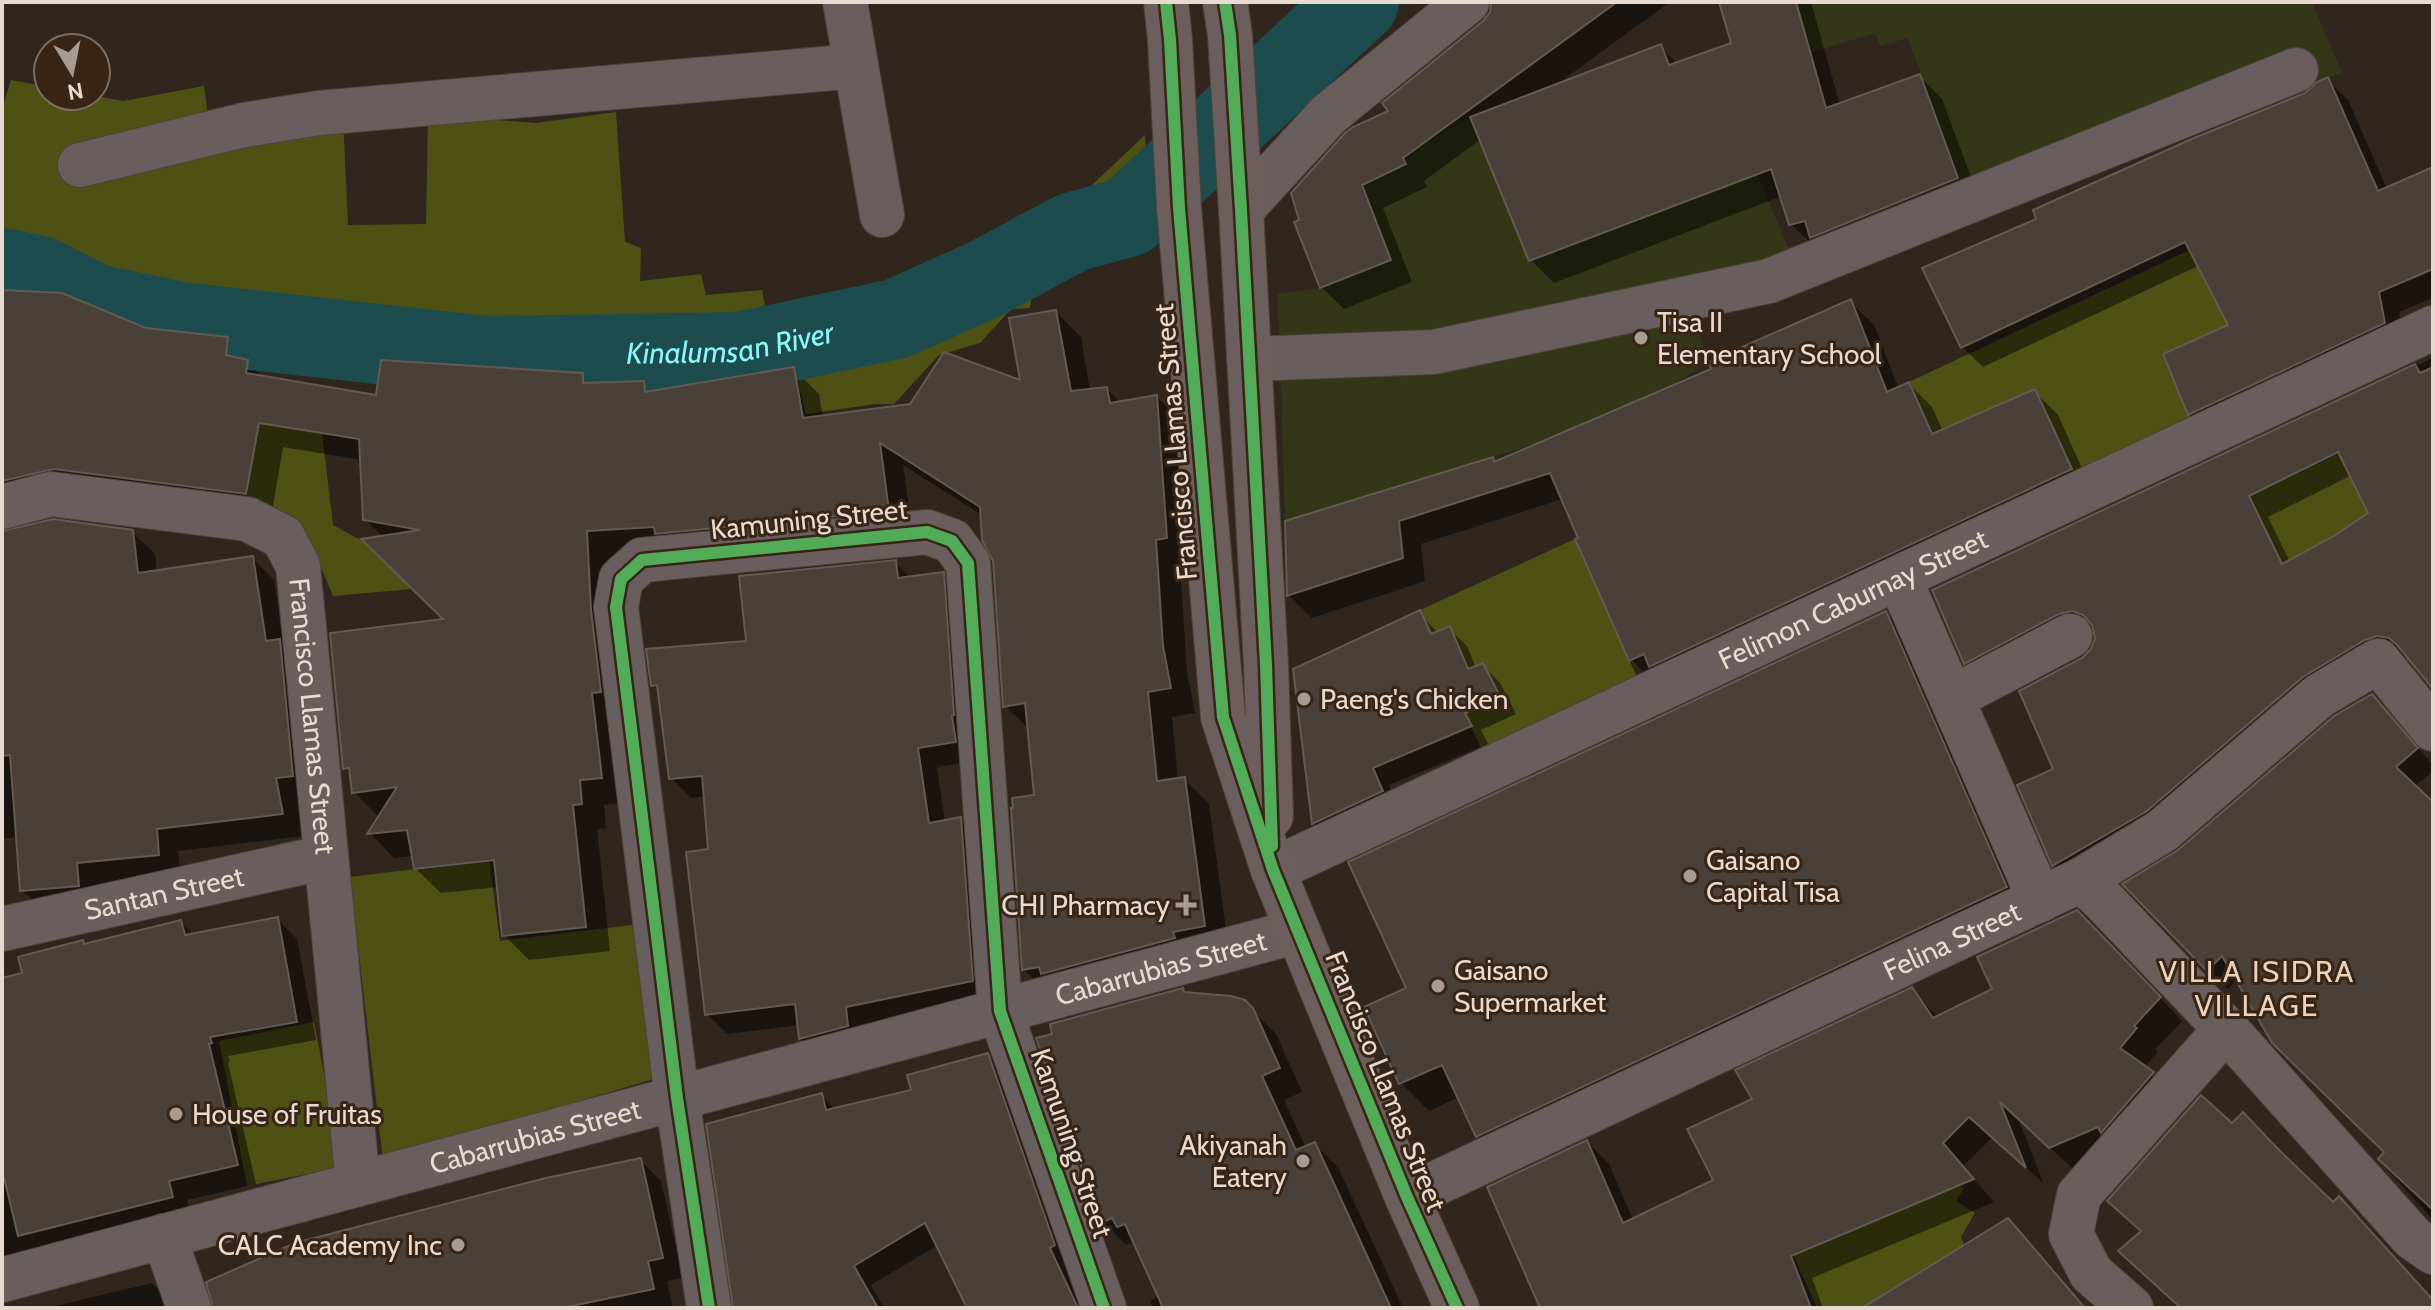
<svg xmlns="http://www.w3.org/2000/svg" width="2435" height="1310" font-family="Cabin,sans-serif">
	<rect width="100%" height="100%" fill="#30261e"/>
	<!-- green -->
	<g fill="#343717">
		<path d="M1796 2H2312L2342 73 1963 191 1908 38 1880 46 1875 33 1810 53Z"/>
		<path d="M1470 117 1753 163 1792 258 1688 297 1708 362 1670 387 1537 443 1285 521 1278 294 1320 288 1391 260 1363 184 1406 164 1416 148Z"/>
	</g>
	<!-- forest -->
	<g fill="#4d5214">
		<path d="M11 80 48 87V96H96L123 101 204 86 212 144 343 117 348 225 426 224 428 115 536 123 616 112 625 242 641 248 640 281 701 274 706 295 762 290 766 311 791 304 882 293 946 273 1058 217 1145 135 1149 212 1121 219 1110 236 1102 237 1036 267 1030 308 1011 309 980 343 939 355 894 404H876L806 414 794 367 773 361 640 373 382 360 378 382 337 371 235 351V328L175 321 95 304 40 276 11 269 2 272V108Z"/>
		<path d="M2234 229 2284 334 2220 328 2163 354 2196 431 2078 482 2035 389 1981 413 1940 453 1909 382Z"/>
		<path d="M259 423 322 433 333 525 364 542 412 589 333 596 309 538 251 512 192 493 196 454 216 433 206 491 246 498Z"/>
		<path d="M2338 454 2368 513 2275 578 2266 530 2249 496Z"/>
		<path d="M1575 539 1640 684 1486 759 1465 713 1499 696 1484 663 1468 669 1463 657 1431 634 1420 610Z"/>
		<path d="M489 860 500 941 640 924 660 1077 383 1160 350 877Z"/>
		<path d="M314 1022 342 1167 247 1186 219 1041Z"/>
		<path d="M1942 1171 1964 1189 1956 1201 1975 1213 1961 1237 1986 1297 1929 1267 1863 1308H1817L1792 1252 1839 1236 1884 1217Z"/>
	</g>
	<!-- shadow -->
	<g fill="#0007" fill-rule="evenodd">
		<path d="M1494 2H1670L1556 85 1660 47 1678 64 1733 45 1721 2H1811L1840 105 1919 76 1942 99 1980 201 1814 246 1791 224 1782 196 1554 283 1531 260 1481 139 1424 181 1427 187 1383 208 1412 282 1344 309 1321 287 1391 111 1484 23 1492 12Z"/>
		<path d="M2327 80 2348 100 2387 189 2433 176V298L2399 312 2405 343 2211 434 2190 414 2231 326 2200 265 1983 367 1962 347 2039 220 2306 95Z"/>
		<path d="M2 291 145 329 227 339 263 378 377 397 582 375 592 384 643 383 653 393 794 369 819 394 823 417 911 406 1022 384 1056 312 1081 337 1090 391 1107 389 1121 403 1157 397 1182 422 1191 563 1180 564 1187 672 1195 713 1172 717 1178 780 1184 779 1209 804 1229 951 1049 994 1024 970 1036 797 1030 730 1005 706 995 561 982 515 903 465 913 535 612 555 626 803 604 805 606 828 597 829 610 951 529 960 504 935 498 887 441 893 415 868 413 856 394 858 370 833 380 818 354 792 352 775 345 768 447 620 384 538 365 519 362 460 283 447 271 518 2 503Z"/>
		<path d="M1850 302 1874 325 1899 389 1909 384 1932 407 1943 431 2034 391 2058 415 2093 493 1654 683 1631 659 1563 499 1421 544 1425 581 1312 618 1289 596 1287 523 1492 459 1496 463 1713 370Z"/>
		<path d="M2433 358V687L2410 658 2399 656 2074 885 2054 865 2055 770 2083 659 2093 650 2097 638 2094 631 2080 634 1986 683 1965 662 1934 591ZM2352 475 2370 513 2335 538 2290 562 2268 517Z"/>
		<path d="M2 532H132L155 554 157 573 252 558 274 580 284 646 315 797 298 800 304 836 178 851 181 876 45 912 22 890 18 837 2 839Z"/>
		<path d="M895 562 910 578 942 573 962 592 974 761 937 767 945 822 960 819 980 839 991 1000 820 1058 801 1039 799 1025 727 1034 707 1014 710 851 706 796 691 798 671 778 660 692 653 685 748 643Z"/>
		<path d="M1419 613 1438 633 1449 629 1467 646 1476 668 1483 665 1500 683 1516 714 1481 730 1488 744 1389 785 1399 809 1331 841 1314 823 1295 670Z"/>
		<path d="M1886 613 1914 641 2034 915 1505 1164 1477 1136 1459 1097 1429 1111 1401 1083 1366 1008 1409 989Z"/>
		<path d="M2372 696 2433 765V771L2414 787 2433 805V1220L2379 1160 2387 1152 2237 979 2228 989 2126 885 2179 852Z"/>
		<path d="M278 920 297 939 316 1040 228 1056 230 1062 228 1063 256 1184 187 1200 191 1216 2 1266V1063L83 942 86 945 181 922 194 935Z"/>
		<path d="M2099 934 2182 1021 2155 1049 2158 1052 2144 1068 2175 1096 2073 1169 2018 1118 2044 1184 1993 1137 1963 1166 1994 1202 1812 1278 1823 1308H1542L1587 1142 1609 1164 1633 1220 1716 1181 1754 1100 1912 989 1938 1018Z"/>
		<path d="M1183 990 1187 994 1244 1002 1276 1034 1302 1092 1284 1100 1306 1148 1314 1144 1338 1167 1403 1308H1153L1150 1301 1160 1296 1134 1241 1126 1245 1103 1222Z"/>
		<path d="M988 1055 1007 1075 1088 1308H960L967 1304 938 1245 871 1285 884 1308H735L821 1095 836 1110 914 1091Z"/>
		<path d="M2232 1126 2333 1205 2341 1197 2433 1299V1308H2177L2179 1306 2142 1232Z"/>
		<path d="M640 1160 661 1181 683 1278 667 1281 673 1308H215Z"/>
		<path d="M2008 1221 2086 1308H1866Z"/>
		<path d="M152 1283 173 1304 175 1308 51 1307Z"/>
	</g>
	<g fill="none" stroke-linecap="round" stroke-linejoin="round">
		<!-- river -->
		<path stroke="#1d4c4e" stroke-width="80" id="s1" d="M2 268 40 276 95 304 181 322 485 356 739 352 896 319 985 279 1073 232 1128 217 1359 2"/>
	</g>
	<!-- building -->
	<g fill="#49403a" stroke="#635a52" stroke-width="2" fill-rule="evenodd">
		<path d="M1491 2H1617L1403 158 1406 164 1362 185 1391 260 1320 288 1294 222 1299 220 1291 193 1345 133 1353 127 1388 111 1382 103 1483 21 1490 12Z"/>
		<path d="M1719 2H1796L1826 108 1920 74 1958 178 1810 238 1805 221 1789 225 1771 169 1529 261 1470 117 1661 44 1669 65 1731 43Z"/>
		<path d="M2328 77 2378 191 2433 167V269L2379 292 2385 323 2188 415 2163 354 2228 325 2185 242 1961 348 1922 268 2036 219 2033 210 2194 138 2305 93 2317 82Z"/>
		<path d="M2 290 62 293 146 328 228 337 226 355 248 360 246 373 376 395 381 360 583 373V383L644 381 645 392 794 367 803 418 910 404 944 352 1020 380 1009 318 1056 310 1071 391 1107 387 1110 403 1157 395 1167 538 1156 540 1163 646 1171 688 1148 692 1157 781 1185 777 1205 926 1173 932 1175 938 1041 974 1039 967 1022 970 1011 808H1013L1012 798 1034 795 1025 703 1003 707 993 561 982 540 980 507 880 443 889 511 655 534 654 527 587 531 591 610 601 692 592 693 602 778 580 780 582 804 573 805 586 927 502 936 494 860 414 869 407 830 367 834 397 787 352 793 349 768 343 769 330 633 443 619 361 539 420 530 363 520 359 439 259 423 246 494 54 469 2 481Z"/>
		<path d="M1851 299 1887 392 1909 382 1932 434 2035 389 2072 469 1649 667 1644 654 1629 661 1575 539 1578 538 1550 473 1399 521 1403 558 1287 596 1285 521 1493 457 1494 462 1711 369 1708 362Z"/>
		<path d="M2415 364 2420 373 2433 367V689L2397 645 2389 638 2377 636 2365 640 2303 677 2147 811 2052 866 2017 785 2053 769 2019 691 2082 658 2091 649 2095 638 2092 625 2083 615 2072 611 2059 614 1964 664 1932 590ZM2338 452 2368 513 2334 536 2282 564 2249 496Z"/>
		<path d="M53 519 133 530 138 573 253 556 266 641 280 639 293 776 276 778 283 814 157 829 159 855 77 863 79 886 20 891 10 755 2 756V531Z"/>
		<path d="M896 560 898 578 944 572 954 715 952 716 956 742 918 748 929 823 961 817 973 981 846 1007 848 1026 799 1039 795 1004 705 1015 686 852 708 849 702 776 669 779 657 685 651 686 646 649 746 641 739 576Z"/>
		<path d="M1420 610 1431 634 1450 626 1468 669 1483 663 1500 696 1465 713 1472 726 1373 768 1383 791 1312 824 1293 669Z"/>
		<path d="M1886 611 2007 887 1476 1137 1442 1065 1399 1084 1364 1007 1406 988 1348 862Z"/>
		<path d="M2372 694 2418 748 2396 767 2433 802V1210L2378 1159 2384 1152 2272 1043 2222 956 2207 971 2122 884 2178 850 2334 716Z"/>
		<path d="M2077 910 2161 997 2134 1026 2137 1028 2120 1048 2154 1072 2101 1133 2098 1127 2049 1148 2000 1102 2026 1168 1969 1117 1943 1143 1974 1179 1791 1256 1811 1308H1540L1487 1187 1587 1140 1623 1223 1713 1180 1687 1129 1752 1099 1735 1070 1912 987 1933 1018 1992 989 1977 957Z"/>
		<path d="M278 917 297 1022 210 1037 212 1043 209 1044 238 1165 169 1181 173 1197 18 1236 2 1169V978L22 973 18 957 83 940 84 944 181 920 185 935Z"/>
		<path d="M1183 988 1184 992 1231 996 1245 1000 1253 1008 1280 1068 1262 1076 1296 1150 1315 1142 1391 1308H1163L1125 1224 1117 1227 1112 1218 1101 1223 1036 1038 1052 1034 1050 1024Z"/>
		<path d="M988 1053 1055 1245 1050 1248 1078 1308H967L925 1223 854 1266 878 1308H733L706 1124 822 1093 826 1110 911 1090 907 1075Z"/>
		<path d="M2201 1095 2232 1123 2243 1112 2277 1148 2333 1202 2339 1196 2433 1300V1308H2181L2118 1251 2141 1231 2107 1201Z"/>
		<path d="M641 1158 663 1258 648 1261 654 1289 562 1308H213L206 1282 295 1243 546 1178Z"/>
		<path d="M2008 1218 2085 1308H1862Z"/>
	</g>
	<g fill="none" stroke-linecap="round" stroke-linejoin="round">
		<!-- minor casing -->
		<g stroke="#4c433c" stroke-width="46">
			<g id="minor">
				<path d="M845 2 882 215"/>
				<path d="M80 165 244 125 319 113 856 66"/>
				<path d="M1241 210 1328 115 1467 2"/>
				<path d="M1249 359 1434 352 1769 281 2296 70"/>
				<path id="s2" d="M2 507 51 494 247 519 283 537 298 566 358 1184"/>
				<path d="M1899 578 2040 900"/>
				<path d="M1952 698 2070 636"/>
				<path id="s3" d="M1273 870 2433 328"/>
				<path d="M2081 880 2102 899 2226 1029 2413 1238 2433 1252"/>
				<path id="s4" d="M2 929 326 857"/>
				<path id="s5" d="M1407 1197 2081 880 2162 831 2319 696 2378 661 2433 729"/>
				<path d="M164 1236 189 1308"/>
				<path id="s6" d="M2 1280 1298 931"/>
				<path d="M709 1308 677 1098 616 607 621 579 642 560 927 532 952 541 968 563 1000 1011 1104 1308"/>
				<path d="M2131 1308 2091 1273 2071 1234 2079 1195 2226 1029"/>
			</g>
		</g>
		<!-- major casing -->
		<g stroke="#4c433c" stroke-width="46">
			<g id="major">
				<path d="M1166 2 1170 40 1179 208 1223 717 1273 870 1407 1197 1457 1308"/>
				<path d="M1225 2 1230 35 1241 210 1266 665 1271 816"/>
			</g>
		</g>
		<!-- minor -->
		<use href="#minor" stroke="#695e5e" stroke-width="44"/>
		<!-- major -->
		<use href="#major" stroke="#6c5e5c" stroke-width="44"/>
		<!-- cycleway casing -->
		<g stroke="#382516" stroke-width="17">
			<g id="cycleway">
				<path d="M1166 2 1170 40 1179 208 1223 717 1273 870 1407 1197 1457 1308"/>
				<path d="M1225 2 1230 35 1241 210 1266 665 1272 846"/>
				<path d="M709 1308 677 1098 616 607 621 579 642 560 927 532 952 541 968 563 1000 1011 1104 1308"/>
			</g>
		</g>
		<!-- cycleway -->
		<use href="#cycleway" stroke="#51ab58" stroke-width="12"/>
	</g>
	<!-- markers -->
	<g fill="#a79b92" stroke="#382516" stroke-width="3">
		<circle cx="1641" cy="338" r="8"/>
		<circle cx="1304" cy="699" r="8"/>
		<circle cx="1690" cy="876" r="8"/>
		<path d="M1182 893h8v8h8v8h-8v8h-8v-8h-8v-8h8z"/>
		<circle cx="1438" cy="986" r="8"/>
		<circle cx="176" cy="1114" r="8"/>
		<circle cx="1303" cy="1161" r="8"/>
		<circle cx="458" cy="1245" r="8"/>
	</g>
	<g text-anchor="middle" stroke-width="6" stroke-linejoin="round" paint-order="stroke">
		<!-- poi labels -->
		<g font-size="28" fill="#e7dad1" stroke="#382516" text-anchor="start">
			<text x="1657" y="332">Tisa II<tspan x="1657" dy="32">Elementary School</tspan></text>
			<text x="1320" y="709">Paeng's Chicken</text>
			<text x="1706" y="870">Gaisano<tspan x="1706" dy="32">Capital Tisa</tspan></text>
			<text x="1170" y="915" text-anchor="end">CHI Pharmacy</text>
			<text x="1454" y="980">Gaisano<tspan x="1454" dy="32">Supermarket</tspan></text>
			<text x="192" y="1124">House of Fruitas</text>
			<text x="1287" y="1155" text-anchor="end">Akiyanah<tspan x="1287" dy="32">Eatery</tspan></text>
			<text x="442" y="1255" text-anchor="end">CALC Academy Inc</text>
		</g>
		<!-- street labels -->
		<g font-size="28" fill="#e7dad1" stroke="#382516">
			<text transform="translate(1175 442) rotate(-95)" y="10">Francisco Llamas Street</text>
			<text transform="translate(809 519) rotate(-6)" y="10">Kamuning Street</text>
			<text dy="10" stroke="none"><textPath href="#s3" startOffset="640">Felimon Caburnay Street</textPath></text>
			<text dy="10" stroke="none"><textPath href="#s2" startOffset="472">Francisco Llamas Street</textPath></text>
			<text dy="10" stroke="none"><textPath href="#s4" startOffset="166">Santan Street</textPath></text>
			<text dy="10" stroke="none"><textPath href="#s5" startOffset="602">Felina Street</textPath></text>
			<text dy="10" stroke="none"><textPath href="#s6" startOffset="1200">Cabarrubias Street</textPath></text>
			<text transform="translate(1386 1081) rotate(68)" y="10">Francisco Llamas Street</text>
			<text dy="10" stroke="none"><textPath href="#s6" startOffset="552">Cabarrubias Street</textPath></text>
			<text transform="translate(1072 1143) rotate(71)" y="10">Kamuning Street</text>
		</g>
		<!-- water labels -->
		<g font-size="30" font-style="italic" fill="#8df5fa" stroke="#382516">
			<text dy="10" stroke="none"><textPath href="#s1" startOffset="740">Kinalumsan River</textPath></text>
		</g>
		<!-- neighbourhood labels -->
		<g font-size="30" letter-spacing="2" fill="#ead2be" stroke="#382516">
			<text x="2257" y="982">VILLA ISIDRA<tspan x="2257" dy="34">VILLAGE</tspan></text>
		</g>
	</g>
	<!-- border -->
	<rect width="2435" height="1310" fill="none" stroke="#e7dad1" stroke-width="8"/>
	<!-- north arrow -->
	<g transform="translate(72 72) rotate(170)"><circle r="38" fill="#382516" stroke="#7e6d61" stroke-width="2"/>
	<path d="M0-6L14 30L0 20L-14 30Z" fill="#a79b92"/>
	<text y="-12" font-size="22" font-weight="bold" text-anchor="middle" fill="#e7dad1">N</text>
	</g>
</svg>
